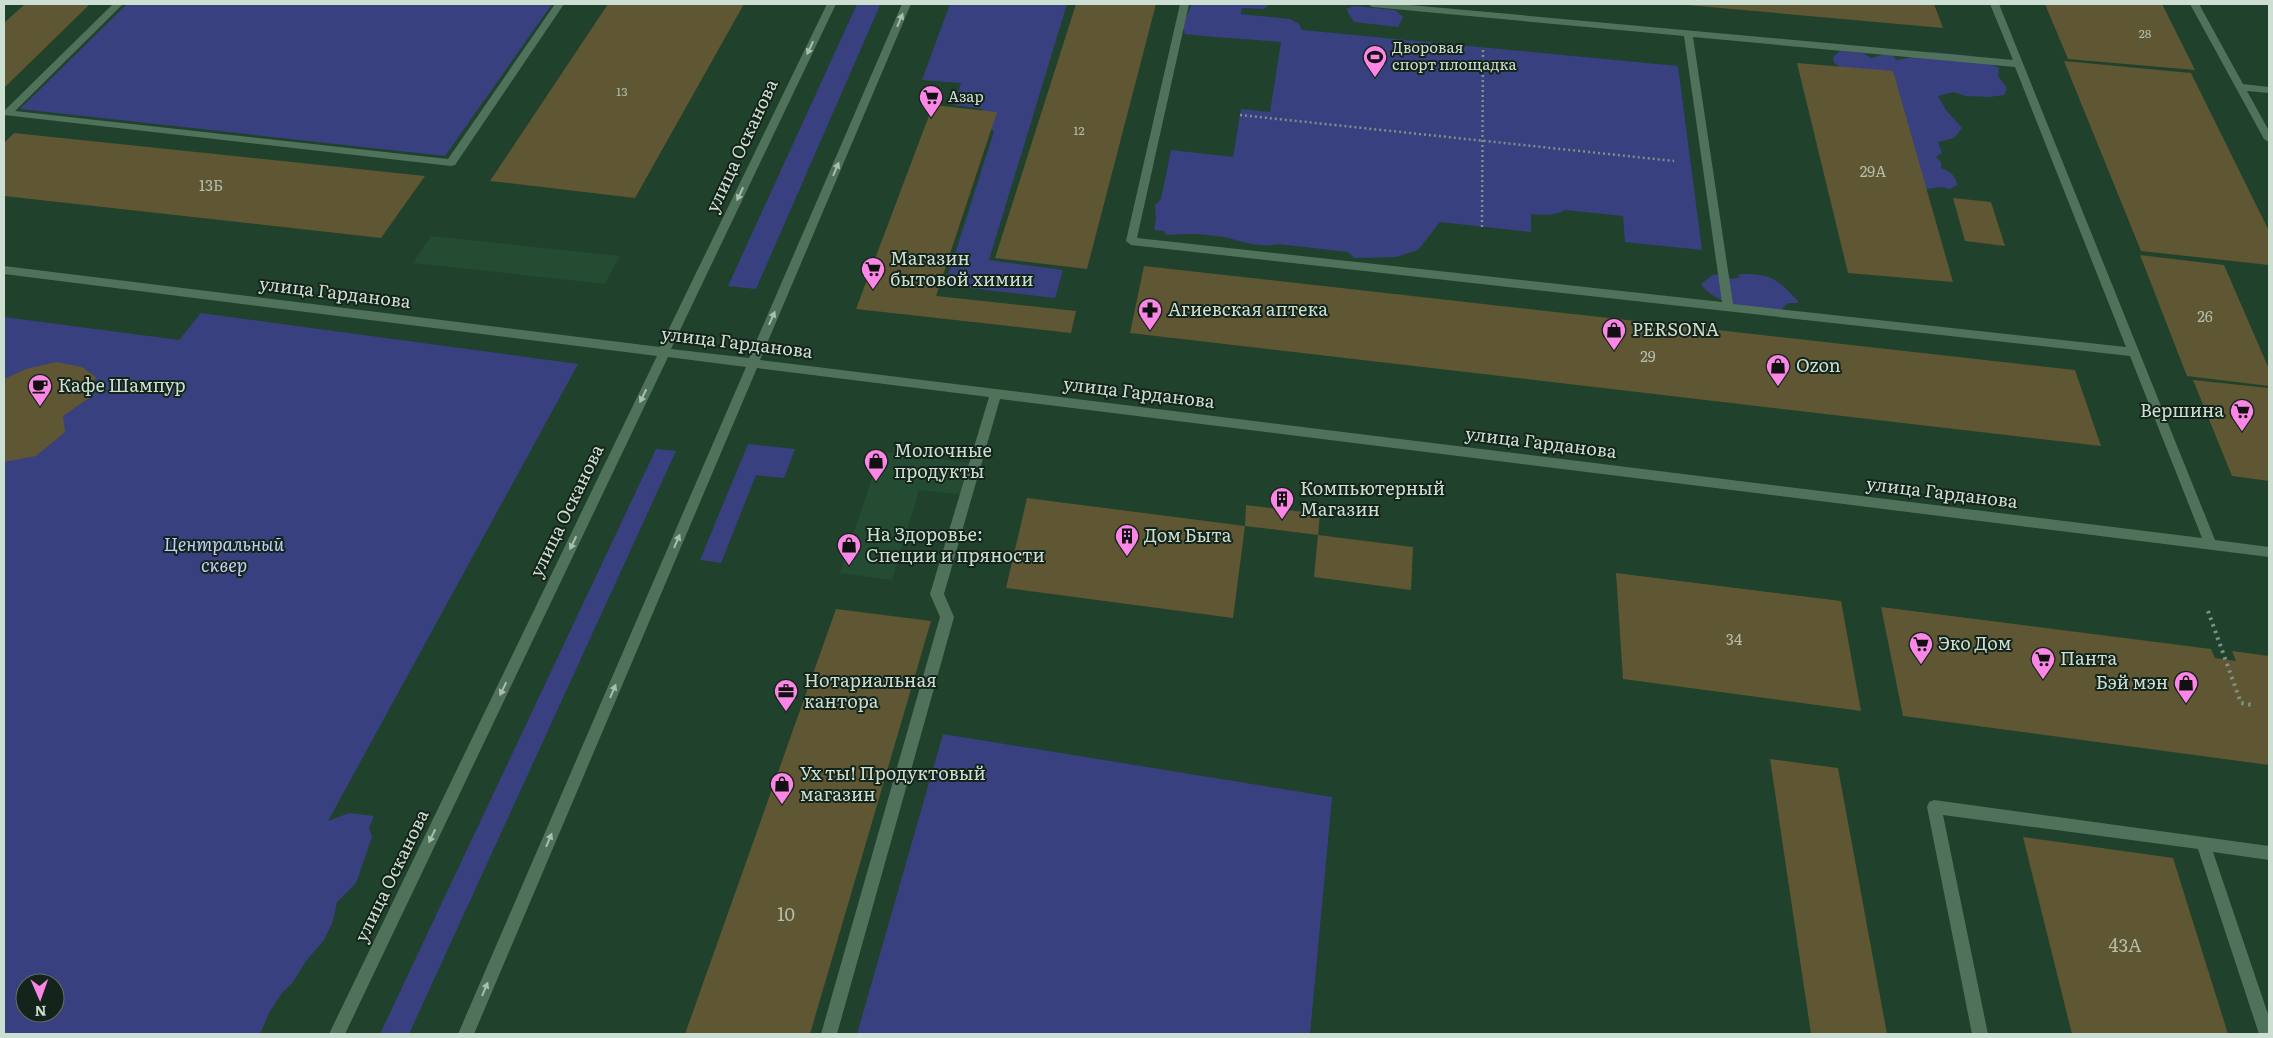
<svg xmlns="http://www.w3.org/2000/svg" width="2273" height="1038" font-family="Literata,serif">
	<rect width="100%" height="100%" fill="#20412c"/>
	<!-- built -->
	<g fill="#234c33">
		<path d="M431 236 620 256 605 284 413 263Z"/>
		<path d="M881 452 972 463 963 495 919 490 892 580 840 573Z"/>
	</g>
	<!-- green -->
	<g fill="#384080" fill-rule="evenodd">
		<path d="M127 4H552L445 156 20 109Z"/>
		<path d="M857 4 880 5 756 289 728 286Z"/>
		<path d="M950 4H1067L989 260 1063 270 1055 298 945 285 994 131 984 126 983 109 954 105 961 83 922 80Z"/>
		<path d="M1192 4H1269L1264 9 1242 8 1241 14 1290 19 1299 24 1302 30 1678 66 1702 250 1625 242 1623 216 1565 210C1555 216 1543 215 1531 214V232L1440 222 1418 250 1396 257 1354 258 1348 252 1278 244C1263 248 1247 243 1232 239 1212 234 1187 233 1166 235L1164 231 1154 230 1156 219 1155 205 1161 199 1171 150 1233 157 1241 109 1270 112 1281 42C1249 39 1218 38 1185 34L1182 26Z"/>
		<path d="M1354 6 1395 10 1403 17 1398 27 1354 22 1346 9Z"/>
		<path d="M1840 51 1863 53 1871 58 1885 54H1892L1896 60 1919 56 1933 52 1974 56 1999 68 1998 76 2007 88 2004 95 1989 97 1965 96 1954 92 1938 96 1946 110 1962 128 1954 138 1938 142 1942 153 1936 157 1941 162V168C1949 171 1957 176 1957 185L1950 189 1941 187 1913 191 1842 68 1834 63 1833 57Z"/>
		<path d="M1714 274 1733 279 1740 277 1738 274C1771 273 1776 278 1798 301V303H1788L1779 312C1756 308 1715 306 1701 284Z"/>
		<path d="M201 313 578 364 328 821 349 813 374 816 369 828 372 837 356 883 337 902 333 921 324 940 306 961 293 982 282 993 270 1011 260 1034H4V317L179 340ZM25 983H55V1013H25Z"/>
		<path d="M748 444 795 449 784 478 756 475 721 563 700 560Z"/>
		<path d="M656 449 676 451 409 1034H380Z"/>
		<path d="M943 734 1332 797 1310 1034H857Z"/>
	</g>
	<!-- building -->
	<g fill="#5f5633">
		<path d="M25 4H90L4 88V23Z"/>
		<path d="M608 4H744L635 198 490 181Z"/>
		<path d="M1076 4H1156L1087 269 995 258Z"/>
		<path d="M1687 4H1934L1943 28 1687 5Z"/>
		<path d="M2045 4H2162L2195 70 2068 59Z"/>
		<path d="M2064 61 2191 73 2269 231V265L2141 251Z"/>
		<path d="M1797 63 1893 71 1953 282 1848 273Z"/>
		<path d="M933 105 997 112 936 296 1076 311 1071 333 856 309Z"/>
		<path d="M14 133 425 176 381 238 4 196V143Z"/>
		<path d="M1953 198 1991 202 2005 246 1965 241Z"/>
		<path d="M2140 255 2224 265 2269 369V386L2187 376Z"/>
		<path d="M1144 266 2075 370 2101 446 1130 333Z"/>
		<path d="M56 362 82 367 96 377 89 398 63 416 65 432 36 456 4 462V379L26 369Z"/>
		<path d="M2193 380 2269 388V481L2232 476Z"/>
		<path d="M1027 498 1245 526 1233 618 1006 588Z"/>
		<path d="M1246 505 1320 514 1318 535 1245 526Z"/>
		<path d="M1318 535 1413 547 1411 590 1314 577Z"/>
		<path d="M1616 573 1841 601 1861 711 1623 679Z"/>
		<path d="M1881 607 2211 649 2215 658 2236 661 2232 651 2269 656V765L1903 716Z"/>
		<path d="M836 609 931 621 810 1034H685Z"/>
		<path d="M1770 759 1838 768 1887 1034H1811Z"/>
		<path d="M2023 837 2173 858 2228 1034H2072Z"/>
	</g>
	<g fill="none" stroke-linecap="round" stroke-linejoin="round">
		<!-- path-far1 -->
		<g stroke="#7a9382" stroke-width="2.5" stroke-dasharray="2 3" stroke-linecap="butt">
			<path d="M1240 115 1674 161"/>
			<path d="M1482 227 1483 47"/>
		</g>
		<!-- path -->
		<path stroke="#7a9382" stroke-width="4" stroke-dasharray="2.5 4.5" stroke-linecap="butt" d="M2208 611 2241 703 2252 705"/>
		<!-- minor -->
		<g fill="#50725b" fill-rule="evenodd">
			<path d="M113 4H123L15 111 448 159 555 4H564L455 165 451 166 4 115V111Z"/>
			<path d="M827 4H836L671 349 749 358 902 4H911L760 360 2202 538 2130 356 1131 245 1126 241 1180 4H1189L1137 238 1722 302 1684 36 1372 7 1368 4H1399L2013 60 1990 4H1999L2215 540 2269 547V557L1000 399 944 594 954 617 837 1034H821L940 617 930 594 989 397 757 368 474 1034H458L746 367 668 357 345 1034H329L657 356 4 274V266L660 347ZM1693 37 2015 67 2126 347 1733 304Z"/>
			<path d="M2190 4H2199L2243 84 2269 87V93L2247 91 2269 131V142L2264 139Z"/>
			<path d="M1934 800 2269 846V860L2213 852 2269 1017V1034H2259L2198 849 1943 815 1988 1034H1972L1927 807 1929 802Z"/>
		</g>
	</g>
	<!-- one-way arrows -->
	<defs><path id="oneway-solid" d="M-6-.8H1V-3.2L6.5 0L1 3.2V.8H-6Z" transform="scale(1.25)"/></defs>
	<g fill="#a8beae">
		<use href="#oneway-solid" transform="translate(900 20) rotate(-67)"/>
		<use href="#oneway-solid" transform="translate(810 48) rotate(115)"/>
		<use href="#oneway-solid" transform="translate(836 169) rotate(-67)"/>
		<use href="#oneway-solid" transform="translate(740 194) rotate(115)"/>
		<use href="#oneway-solid" transform="translate(772 318) rotate(-66)"/>
		<use href="#oneway-solid" transform="translate(643 396) rotate(116)"/>
		<use href="#oneway-solid" transform="translate(677 541) rotate(-67)"/>
		<use href="#oneway-solid" transform="translate(573 543) rotate(116)"/>
		<use href="#oneway-solid" transform="translate(503 689) rotate(116)"/>
		<use href="#oneway-solid" transform="translate(613 691) rotate(-67)"/>
		<use href="#oneway-solid" transform="translate(432 836) rotate(116)"/>
		<use href="#oneway-solid" transform="translate(549 840) rotate(-67)"/>
		<use href="#oneway-solid" transform="translate(485 989) rotate(-67)"/>
	</g>
	<!-- icons -->
	<defs>
		<g id="stadium-pin" transform="scale(1.25)"><path d="M0 17L-7.5 6A9.5 9.5 0 1 1 7.5 6Z" fill="#fb86e5" stroke="#15241a"/><path d="M0-5a6.5 5 0 1 0 0 10a6.5 5 0 1 0 0-10ZM-3.5-1.8h7v3.6h-7Z" fill="#111"/></g>
		<g id="supermarket-pin" transform="scale(1.25)"><path d="M0 17L-7.5 6A9.5 9.5 0 1 1 7.5 6Z" fill="#fb86e5" stroke="#15241a"/><path d="M-6-5.5h2.5l.6 2H6L4.5 2H-2.5L-4.4-4H-6ZM-1.5 3.2a1.3 1.3 0 1 0 .1 0ZM3 3.2a1.3 1.3 0 1 0 .1 0Z" fill="#111"/></g>
		<g id="pharmacy-pin" transform="scale(1.25)"><path d="M0 17L-7.5 6A9.5 9.5 0 1 1 7.5 6Z" fill="#fb86e5" stroke="#15241a"/><path d="M-2-6h4v4h4v4h-4v4h-4v-4h-4v-4h4Z" fill="#111"/></g>
		<g id="shop-pin" transform="scale(1.25)"><path d="M0 17L-7.5 6A9.5 9.5 0 1 1 7.5 6Z" fill="#fb86e5" stroke="#15241a"/><path d="M-5-2.5h2.3a2.7 3.5 0 0 1 5.4 0H5L5.5 6h-11ZM-1.5-2.5h3a1.5 2.3 0 0 0-3 0Z" fill="#111"/></g>
		<g id="cafe-pin" transform="scale(1.25)"><path d="M0 17L-7.5 6A9.5 9.5 0 1 1 7.5 6Z" fill="#fb86e5" stroke="#15241a"/><path d="M-5.5-4.5H6V0H3Q3 3.5 0 3.5H-2.5Q-5.5 3.5-5.5 0ZM3-3.2v2h1.7v-2ZM-6 4.5H4V6H-6Z" fill="#111"/></g>
		<g id="building-pin" transform="scale(1.25)"><path d="M0 17L-7.5 6A9.5 9.5 0 1 1 7.5 6Z" fill="#fb86e5" stroke="#15241a"/><path d="M-4-6H4V6H1V3H-1V6H-4ZM-2.5-4.3h1.7v1.8h-1.7ZM.8-4.3h1.7v1.8H.8ZM-2.5-1h1.7V.8h-1.7ZM.8-1h1.7V.8H.8Z" fill="#111"/></g>
		<g id="office-pin" transform="scale(1.25)"><path d="M0 17L-7.5 6A9.5 9.5 0 1 1 7.5 6Z" fill="#fb86e5" stroke="#15241a"/><path d="M-6-3h4V-5.5h4V-3h4V5H-6ZM-1-4.5V-3h2v-1.5ZM-6 0V1H6V0Z" fill="#111"/></g>
	</defs>
	<g fill-rule="evenodd">
		<use href="#stadium-pin" x="1375" y="57"/>
		<use href="#supermarket-pin" x="931" y="97"/>
		<use href="#supermarket-pin" x="873" y="269"/>
		<use href="#pharmacy-pin" x="1150" y="310"/>
		<use href="#shop-pin" x="1614" y="330"/>
		<use href="#shop-pin" x="1778" y="366"/>
		<use href="#cafe-pin" x="40" y="386"/>
		<use href="#supermarket-pin" x="2242" y="411"/>
		<use href="#shop-pin" x="876" y="461"/>
		<use href="#building-pin" x="1282" y="499"/>
		<use href="#building-pin" x="1127" y="536"/>
		<use href="#shop-pin" x="849" y="545"/>
		<use href="#supermarket-pin" x="1921" y="644"/>
		<use href="#supermarket-pin" x="2043" y="659"/>
		<use href="#shop-pin" x="2186" y="683"/>
		<use href="#office-pin" x="786" y="691"/>
		<use href="#shop-pin" x="782" y="784"/>
	</g>
	<g text-anchor="middle" stroke-width="4" stroke-linejoin="round" paint-order="stroke">
		<!-- far-number labels -->
		<g font-size="12" fill="#b2bdaa">
			<text x="2145" y="38">28</text>
			<text x="622" y="96">13</text>
			<text x="1079" y="135">12</text>
		</g>
		<!-- far-poi labels -->
		<g font-size="15" fill="#cddfd2" stroke="#15241a" text-anchor="start">
			<text x="1392" y="53">Дворовая<tspan x="1392" dy="17">спорт площадка</tspan></text>
			<text x="948" y="102">Азар</text>
		</g>
		<!-- number labels -->
		<g font-size="15" fill="#b2bdaa">
			<text x="1873" y="177">29А</text>
			<text x="211" y="191">13Б</text>
			<text x="2205" y="322">26</text>
			<text x="1648" y="362">29</text>
			<text x="1734" y="645">34</text>
		</g>
		<!-- street labels -->
		<g font-size="18" fill="#cddfd2" stroke="#15241a">
			<text transform="translate(742 146) rotate(-65)" y="6">улица Осканова</text>
			<text transform="translate(335 293) rotate(7)" y="6">улица Гарданова</text>
			<text transform="translate(737 343) rotate(7)" y="6">улица Гарданова</text>
			<text transform="translate(1139 393) rotate(7)" y="6">улица Гарданова</text>
			<text transform="translate(1541 443) rotate(7)" y="6">улица Гарданова</text>
			<text transform="translate(1942 493) rotate(7)" y="6">улица Гарданова</text>
			<text transform="translate(567 511) rotate(-64)" y="6">улица Осканова</text>
			<text transform="translate(392 876) rotate(-64)" y="6">улица Осканова</text>
		</g>
		<!-- poi labels -->
		<g font-size="18" fill="#cddfd2" stroke="#15241a" text-anchor="start">
			<text x="890" y="265">Магазин<tspan x="890" dy="21">бытовой химии</tspan></text>
			<text x="1168" y="316">Агиевская аптека</text>
			<text x="1632" y="336">PERSONA</text>
			<text x="1796" y="372">Ozon</text>
			<text x="58" y="392">Кафе Шампур</text>
			<text x="2224" y="417" text-anchor="end">Вершина</text>
			<text x="894" y="457">Молочные<tspan x="894" dy="21">продукты</tspan></text>
			<text x="1300" y="495">Компьютерный<tspan x="1300" dy="21">Магазин</tspan></text>
			<text x="866" y="541">На Здоровье:<tspan x="866" dy="21">Специи и пряности</tspan></text>
			<text x="1144" y="542">Дом Быта</text>
			<text x="1938" y="650">Эко Дом</text>
			<text x="2060" y="665">Панта</text>
			<text x="804" y="687">Нотариальная<tspan x="804" dy="21">кантора</tspan></text>
			<text x="2168" y="689" text-anchor="end">Бэй мэн</text>
			<text x="800" y="780">Ух ты! Продуктовый<tspan x="800" dy="21">магазин</tspan></text>
		</g>
		<!-- park labels -->
		<g font-size="18" font-style="italic" fill="#c2cdfb" stroke="#15241a">
			<text x="224" y="551">Центральный<tspan x="224" dy="21">сквер</tspan></text>
		</g>
		<!-- near-number labels -->
		<g font-size="18" fill="#b2bdaa">
			<text x="786" y="921">10</text>
			<text x="2125" y="952">43А</text>
		</g>
	</g>
	<!-- border -->
	<rect width="2273" height="1038" fill="none" stroke="#cddfd2" stroke-width="10"/>
	<!-- north arrow -->
	<g transform="translate(40 998) rotate(178)"><circle r="24" fill="#15241a" stroke="#5f6f64"/>
	<path d="M0-4L9 19L0 12L-9 19Z" fill="#fb86e5"/>
	<text y="-8" font-size="14" font-weight="bold" text-anchor="middle" fill="#cddfd2">N</text>
	</g>
</svg>
